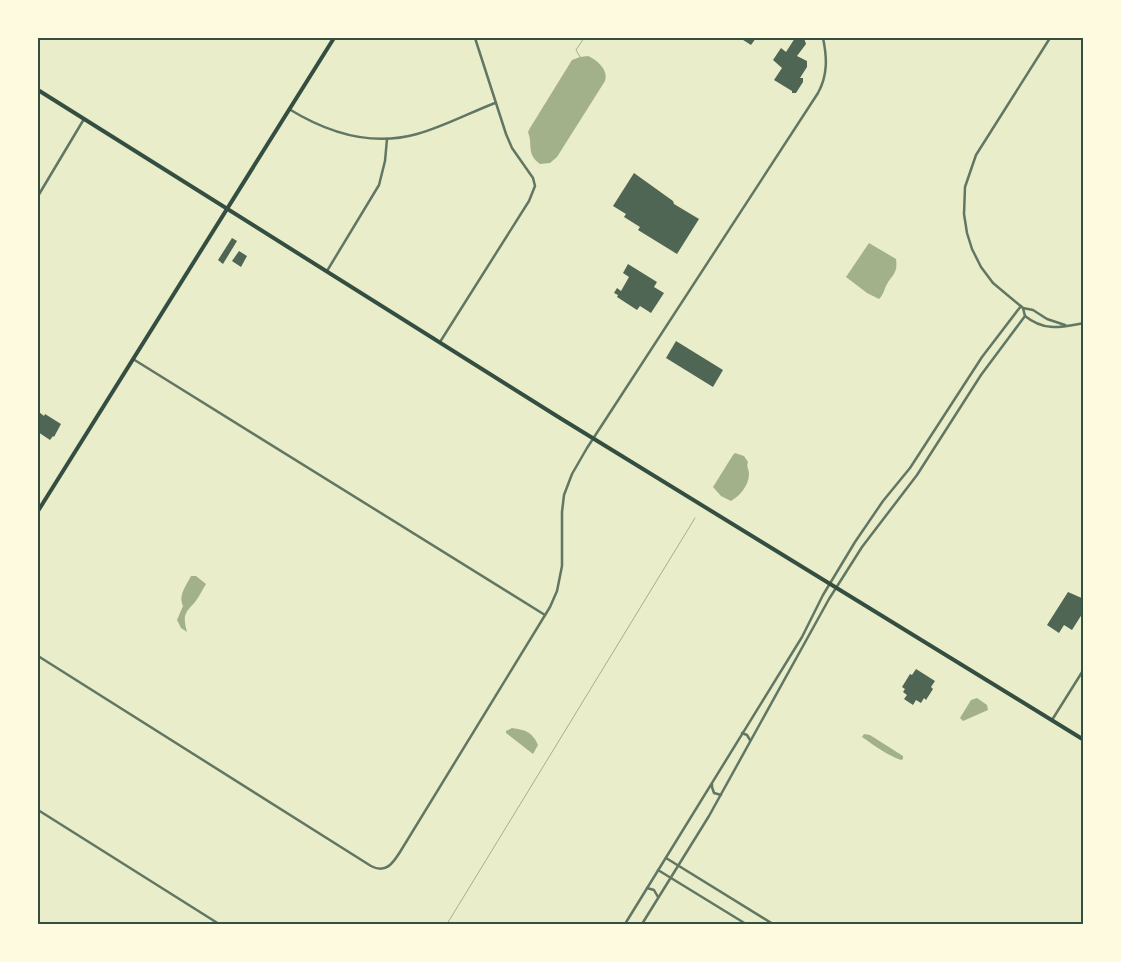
<svg xmlns="http://www.w3.org/2000/svg" width="1121" height="962" font-family="Overpass,sans-serif">
	<rect width="100%" height="100%" fill="#e9edc9"/>
	<!-- water -->
	<g fill="#a3b18a">
		<path d="M588 56C597 60 609 70 605 81L557 157 550 163 540 164C526 154 533 144 528 132L530 128 572 60 580 57Z"/>
		<path d="M869 243 896 259C898 273 893 274 887 284 884 289 884 294 879 299L867 293 846 277Z"/>
		<path d="M735 453 744 456 748 462C746 467 749 469 749 474 749 485 740 496 731 501L721 496 713 487 733 455Z"/>
		<path d="M191 576H196L206 584C202 590 199 597 195 602 184 614 183 615 187 632L181 628 177 620 183 606C178 595 186 586 191 576Z"/>
		<path d="M977 698 987 705 988 710 963 721 960 718 971 700Z"/>
		<path d="M512 728C526 730 532 732 538 745L533 754 506 733V731Z"/>
		<path d="M864 734 870 735 903 756V759L901 760C887 755 875 746 862 737Z"/>
	</g>
	<g fill="none" stroke-linecap="round" stroke-linejoin="round">
		<!-- stream -->
		<g stroke="#a3b18a" stroke-width="1">
			<path d="M580 57 576 50 584 38"/>
			<path d="M447 924 695 518"/>
		</g>
	</g>
	<!-- building -->
	<g fill="#4f6655">
		<path d="M740 38H756L751 45Z"/>
		<path d="M795 38H804L806 44 797 56 807 61V67L800 78H803V82L796 93H792V91L774 80 782 68 773 60 781 48 786 52Z"/>
		<path d="M634 173 673 201 674 204 699 219 677 254 638 230 640 227 624 217 626 214 613 206Z"/>
		<path d="M232 238 237 241 223 264 218 260Z"/>
		<path d="M239 251 247 256 241 267 232 261Z"/>
		<path d="M628 264 657 282 654 287 664 293 651 313 640 306 637 310 617 297 618 295 614 293 617 288 621 291 629 277 623 273Z"/>
		<path d="M676 341 723 370 713 387 666 358Z"/>
		<path d="M39 412 44 416 45 414 61 424 54 437 53 436 50 440 38 432V414Z"/>
		<path d="M1068 592 1084 599V611L1072 630 1064 625 1059 633 1047 625Z"/>
		<path d="M916 669 935 681 931 687 933 689 926 700 924 698 921 703 916 700 913 705 904 699 907 695 903 692 905 689 902 687 910 674 912 675Z"/>
	</g>
	<g fill="none" stroke-linecap="round" stroke-linejoin="round">
		<!-- minor -->
		<g stroke="#617663" stroke-width="2.5">
			<path d="M1050 38 976 155 965 187 964 214 967 233 972 249 981 267 993 283 1023 308 1033 310 1047 319 1065 325"/>
			<path d="M289 109C328 133 371 147 417 134 443 127 469 113 495 103"/>
			<path d="M38 196 84 119"/>
			<path d="M327 271 379 185 385 161 387 139"/>
			<path d="M1023 308 1025 316C1045 332 1061 327 1084 323"/>
			<path d="M440 342 529 201 535 186 533 178 512 148 506 134 475 38"/>
			<path d="M133 359 545 615"/>
			<path d="M38 656 371 866C386 874 393 863 400 852L550 607 557 591 562 566V512L564 495 572 474 587 448 818 93C828 75 827 57 823 38"/>
			<path d="M1052 720 1084 669"/>
			<path d="M742 733 747 735 750 740"/>
			<path d="M712 784V787L714 793 721 795"/>
			<path d="M38 810 219 924"/>
			<path d="M666 858 773 924"/>
			<path d="M658 870 746 924"/>
			<path d="M647 888 654 890 658 897"/>
			<path d="M625 924 802 637 823 595 855 542 883 501 910 468 982 357 1021 306"/>
			<path d="M642 924 709 816 829 599 862 547 917 475 981 375 1025 316"/>
		</g>
		<!-- secondary -->
		<g stroke="#344e41" stroke-width="4">
			<path d="M38 90 560 418 1084 740"/>
			<path d="M38 511 334 38"/>
		</g>
	</g>
	<!-- border -->
	<rect width="1121" height="962" fill="none" stroke="#fefae0" stroke-width="78"/>
	<rect x="39" y="39" width="1043" height="884" fill="none" stroke="#344e41" stroke-width="2"/>
</svg>
